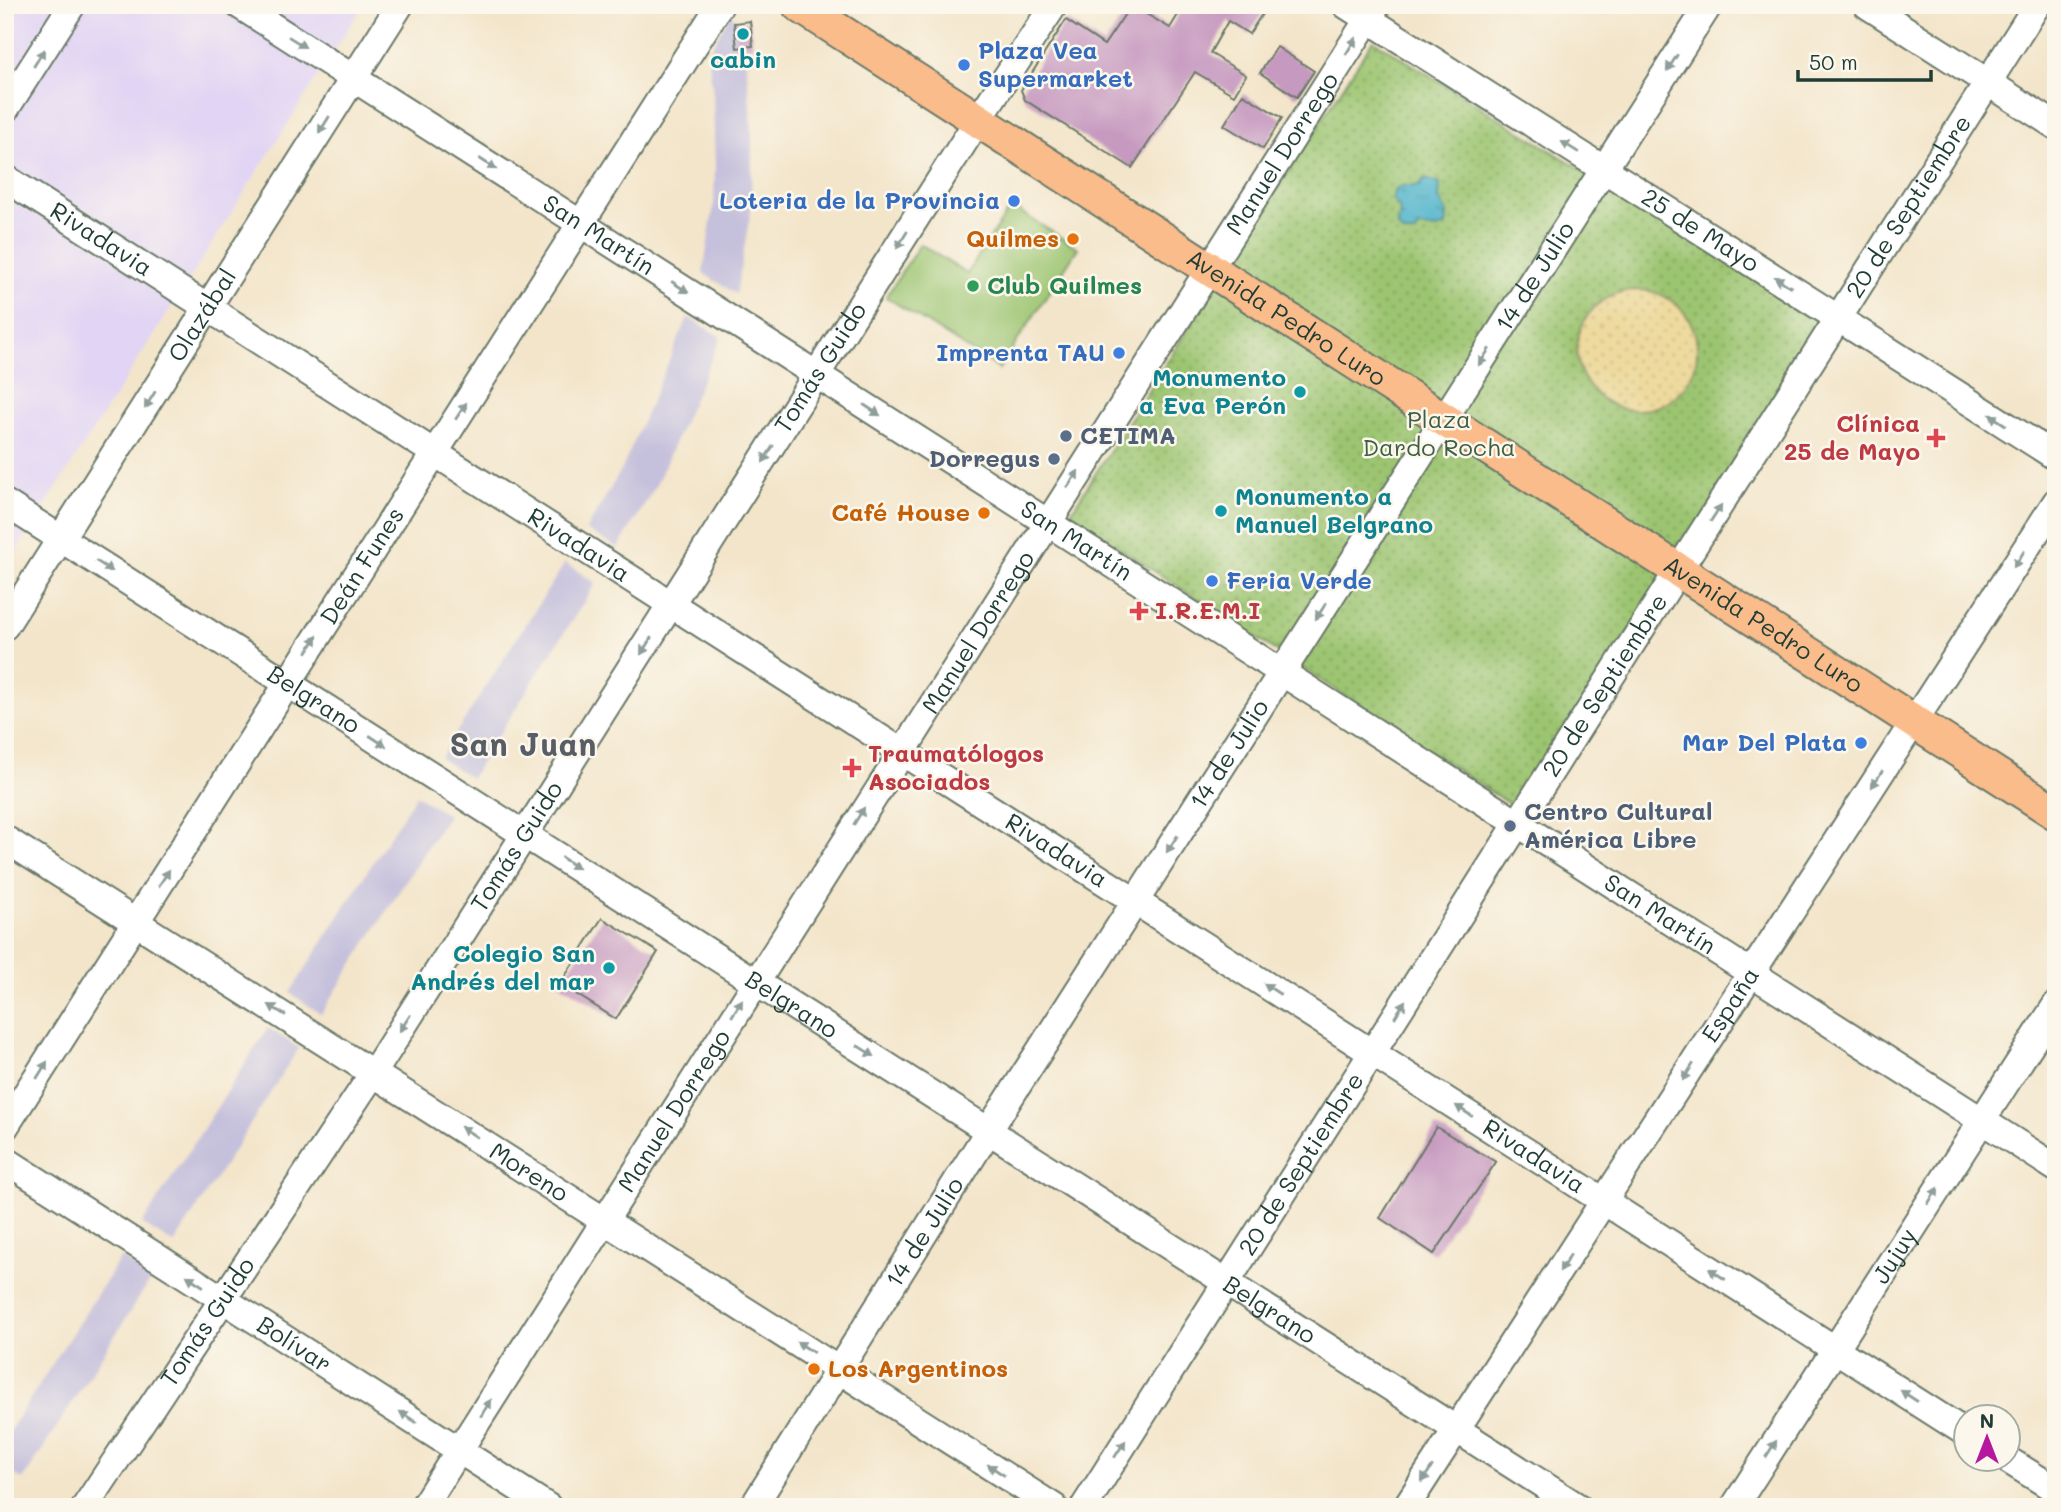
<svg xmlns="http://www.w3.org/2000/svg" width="2061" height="1512" font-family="Mali,sans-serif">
	<defs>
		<pattern id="green-dots" width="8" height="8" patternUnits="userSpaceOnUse" patternTransform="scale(1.75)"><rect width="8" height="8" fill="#9cc571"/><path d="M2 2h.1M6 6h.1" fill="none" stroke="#7fa15e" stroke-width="1.8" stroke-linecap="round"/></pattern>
		<pattern id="sand-dots" width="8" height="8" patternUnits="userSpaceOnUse" patternTransform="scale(1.75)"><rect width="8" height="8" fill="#eeda9e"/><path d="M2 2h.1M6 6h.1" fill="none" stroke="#ccbc89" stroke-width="1.8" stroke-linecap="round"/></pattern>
		<pattern id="water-ripples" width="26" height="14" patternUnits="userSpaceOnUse" patternTransform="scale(1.75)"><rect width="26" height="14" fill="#4db3cc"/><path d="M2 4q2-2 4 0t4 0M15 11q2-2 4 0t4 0" fill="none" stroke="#3f93a6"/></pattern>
	</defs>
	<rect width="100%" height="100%" fill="#fbf7ec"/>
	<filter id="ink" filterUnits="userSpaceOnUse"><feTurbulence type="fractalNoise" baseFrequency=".0143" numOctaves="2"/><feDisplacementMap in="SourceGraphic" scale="14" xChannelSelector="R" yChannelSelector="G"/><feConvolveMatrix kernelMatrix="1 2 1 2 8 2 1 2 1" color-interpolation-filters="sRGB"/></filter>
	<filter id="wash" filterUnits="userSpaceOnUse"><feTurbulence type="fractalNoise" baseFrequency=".00686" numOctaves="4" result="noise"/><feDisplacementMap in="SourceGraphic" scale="28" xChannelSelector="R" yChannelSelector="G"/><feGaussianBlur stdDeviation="1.57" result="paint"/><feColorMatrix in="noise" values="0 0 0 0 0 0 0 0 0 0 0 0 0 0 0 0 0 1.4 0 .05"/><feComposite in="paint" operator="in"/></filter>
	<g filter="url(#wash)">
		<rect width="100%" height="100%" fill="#f3e5ca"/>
		<!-- built -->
		<path fill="#e1d4f4" d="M5 5H363L5 569Z"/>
		<!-- industrial -->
		<g fill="#c5c0db">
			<path d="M730 15 742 22 734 24 737 47H745L752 132 751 209 736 294 703 273 714 204 715 168 713 94 708 53Z"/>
			<path d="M688 317 721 337 655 487 618 548 586 530 622 469Z"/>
			<path d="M565 563 596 583 471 778 440 758Z"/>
			<path d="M416 795 448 815 321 1014 290 993Z"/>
			<path d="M268 1028 299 1048 174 1244 142 1224Z"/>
			<path d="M121 1257 152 1277 23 1480 5 1469V1438Z"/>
		</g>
		<!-- green -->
		<path fill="url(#green-dots)" stroke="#5e8152" stroke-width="2" d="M1373 40 1827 322 1517 809 1069 515Z"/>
		<!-- sand -->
		<circle fill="url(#sand-dots)" stroke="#868c69" stroke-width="2" cx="1637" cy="350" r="60"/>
		<!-- pitch -->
		<path fill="#9cc571" stroke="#5e8152" stroke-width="2" d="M1011 206 1078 248 999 369 886 297 920 244 967 274Z"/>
		<!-- water -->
		<path fill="url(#water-ripples)" stroke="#367880" stroke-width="2" d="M1425 179 1440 184 1439 199 1447 213 1446 225 1438 229 1420 227 1415 233H1403L1398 227 1400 209 1393 200 1394 191 1401 186H1419Z"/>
		<g id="blocks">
			<!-- building -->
			<g fill="#c699c0">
				<path d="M1131 5 1170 28 1184 5H1268L1249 34 1228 21 1210 53 1246 75 1234 95 1195 72 1132 168 1025 100 1021 90 1066 20 1104 45Z"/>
				<path d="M750 21 753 46 737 48 734 23Z"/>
				<path d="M1277 47 1314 71 1297 97 1260 73Z"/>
				<path d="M1243 94 1282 118 1263 149 1224 125Z"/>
				<path d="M602 918 658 952 616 1019 560 984Z"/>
				<path d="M1436 1127 1496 1162 1434 1254 1380 1218Z"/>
			</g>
		</g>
	</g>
	<g filter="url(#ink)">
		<use href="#blocks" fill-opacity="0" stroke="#697868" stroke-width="2"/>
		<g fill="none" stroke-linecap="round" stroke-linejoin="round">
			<!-- minor casing -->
			<g stroke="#697868" stroke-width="30">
				<g id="minor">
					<path id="s1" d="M239 5 2056 1168"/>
					<path id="s2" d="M1346 5 2056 457"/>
					<path d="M1867 5 2056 126"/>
					<path d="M5 110 72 5"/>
					<path id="s3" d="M5 178 1966 1433"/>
					<path id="s4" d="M5 503 1578 1507"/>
					<path id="s5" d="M5 626 400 5"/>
					<path id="s6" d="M5 839 1054 1507"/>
					<path id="s7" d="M5 1127 720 5"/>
					<path id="s8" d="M5 1160 548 1507"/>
					<path d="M2008 1460 2056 1490"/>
					<path id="s9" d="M85 1507 374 1072 978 120 1054 5"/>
					<path id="s10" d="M423 1507 1377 5"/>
					<path id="s11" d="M753 1507 989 1130 1709 5"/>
					<path id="s12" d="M1084 1507 2037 5"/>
					<path id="s13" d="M1406 1507 2056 502"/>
					<path id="s14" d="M1734 1507 2056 1005"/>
				</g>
			</g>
			<!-- major casing -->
			<g stroke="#697868" stroke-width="37">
				<g id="major">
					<path id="s15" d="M799 5 2056 813"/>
				</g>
			</g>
			<!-- minor -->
			<use href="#minor" stroke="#fff" stroke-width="26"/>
			<!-- major -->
			<use href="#major" stroke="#fabc8b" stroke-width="33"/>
		</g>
		<!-- one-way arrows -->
		<defs><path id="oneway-solid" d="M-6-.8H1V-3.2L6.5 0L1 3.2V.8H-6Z" transform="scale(1.75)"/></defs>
		<g fill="#8f9e9a">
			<use href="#oneway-solid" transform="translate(297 42) rotate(32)"/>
			<use href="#oneway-solid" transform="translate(1351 46) rotate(-58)"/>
			<use href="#oneway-solid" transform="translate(39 58) rotate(-58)"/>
			<use href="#oneway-solid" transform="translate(1672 63) rotate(123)"/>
			<use href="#oneway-solid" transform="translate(324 125) rotate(122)"/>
			<use href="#oneway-solid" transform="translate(1570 147) rotate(-148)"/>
			<use href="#oneway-solid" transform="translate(488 164) rotate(33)"/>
			<use href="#oneway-solid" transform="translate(902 240) rotate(122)"/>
			<use href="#oneway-solid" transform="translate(1783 282) rotate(-148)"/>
			<use href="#oneway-solid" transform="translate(680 287) rotate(33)"/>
			<use href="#oneway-solid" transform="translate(1484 357) rotate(123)"/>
			<use href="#oneway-solid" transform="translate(150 400) rotate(122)"/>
			<use href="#oneway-solid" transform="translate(872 410) rotate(33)"/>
			<use href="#oneway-solid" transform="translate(461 411) rotate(-57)"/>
			<use href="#oneway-solid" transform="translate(1998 420) rotate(-147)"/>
			<use href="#oneway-solid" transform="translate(768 454) rotate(122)"/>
			<use href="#oneway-solid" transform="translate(1073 479) rotate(-57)"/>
			<use href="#oneway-solid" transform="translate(1716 513) rotate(-57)"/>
			<use href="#oneway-solid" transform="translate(2019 559) rotate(123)"/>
			<use href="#oneway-solid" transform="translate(104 566) rotate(32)"/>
			<use href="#oneway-solid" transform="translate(1321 611) rotate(123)"/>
			<use href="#oneway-solid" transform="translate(312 644) rotate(-57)"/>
			<use href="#oneway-solid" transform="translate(646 646) rotate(122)"/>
			<use href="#oneway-solid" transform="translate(378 741) rotate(33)"/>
			<use href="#oneway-solid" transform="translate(1877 779) rotate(123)"/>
			<use href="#oneway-solid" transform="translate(859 816) rotate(-58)"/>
			<use href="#oneway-solid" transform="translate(1172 844) rotate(123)"/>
			<use href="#oneway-solid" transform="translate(570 863) rotate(33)"/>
			<use href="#oneway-solid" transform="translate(164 878) rotate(-57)"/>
			<use href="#oneway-solid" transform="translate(1272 989) rotate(-147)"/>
			<use href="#oneway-solid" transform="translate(737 1008) rotate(-58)"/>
			<use href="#oneway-solid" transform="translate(1400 1009) rotate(-58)"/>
			<use href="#oneway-solid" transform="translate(277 1010) rotate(-148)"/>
			<use href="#oneway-solid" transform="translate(405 1023) rotate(123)"/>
			<use href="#oneway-solid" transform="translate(866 1051) rotate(32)"/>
			<use href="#oneway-solid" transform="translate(42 1070) rotate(-58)"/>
			<use href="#oneway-solid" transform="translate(1688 1072) rotate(123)"/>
			<use href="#oneway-solid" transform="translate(1464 1111) rotate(-147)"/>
			<use href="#oneway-solid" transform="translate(469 1132) rotate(-147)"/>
			<use href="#oneway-solid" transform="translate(1933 1196) rotate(-57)"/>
			<use href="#oneway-solid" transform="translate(1565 1263) rotate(123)"/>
			<use href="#oneway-solid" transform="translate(1717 1274) rotate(-147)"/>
			<use href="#oneway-solid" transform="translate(195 1281) rotate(-147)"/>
			<use href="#oneway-solid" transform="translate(805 1347) rotate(-147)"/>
			<use href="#oneway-solid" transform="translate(1909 1396) rotate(-147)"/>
			<use href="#oneway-solid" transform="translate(486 1408) rotate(-58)"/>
			<use href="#oneway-solid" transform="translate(408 1417) rotate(-147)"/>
			<use href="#oneway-solid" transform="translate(1120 1449) rotate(-57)"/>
			<use href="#oneway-solid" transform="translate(1771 1449) rotate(-57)"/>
			<use href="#oneway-solid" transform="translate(996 1470) rotate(-147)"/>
			<use href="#oneway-solid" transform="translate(1427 1474) rotate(123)"/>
		</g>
	</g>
	<!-- markers -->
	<g fill="#0f9aa8" stroke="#fbf7ec" stroke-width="2.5">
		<circle cx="743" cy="34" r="7"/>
		<circle cx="1300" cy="392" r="7"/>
		<circle cx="1221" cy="511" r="7"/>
		<circle cx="609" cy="968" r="7"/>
	</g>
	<g fill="#3f7fe0" stroke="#fbf7ec" stroke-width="2.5">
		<circle cx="964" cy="65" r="7"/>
		<circle cx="1014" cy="201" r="7"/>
		<circle cx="1119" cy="353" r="7"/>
		<circle cx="1212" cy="581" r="7"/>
		<circle cx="1861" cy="743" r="7"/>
	</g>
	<g fill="#e8710a" stroke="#fbf7ec" stroke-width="2.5">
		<circle cx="1073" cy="239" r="7"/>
		<circle cx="984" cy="513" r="7"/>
		<circle cx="814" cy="1369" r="7"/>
	</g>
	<circle fill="#2e9e5b" stroke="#fbf7ec" stroke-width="2.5" cx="973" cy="286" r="7"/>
	<g fill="#5c6f8a" stroke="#fbf7ec" stroke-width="2.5">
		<circle cx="1066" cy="436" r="7"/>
		<circle cx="1054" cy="459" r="7"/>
		<circle cx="1510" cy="826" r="7"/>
	</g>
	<g fill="#e0444e" stroke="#fbf7ec" stroke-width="2.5">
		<path d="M1932.5 427.5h7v7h7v7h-7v7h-7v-7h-7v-7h7z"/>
		<path d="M1135.5 600.5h7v7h7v7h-7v7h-7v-7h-7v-7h7z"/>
		<path d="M848.5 757.5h7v7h7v7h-7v7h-7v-7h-7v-7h7z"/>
	</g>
	<g text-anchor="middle" stroke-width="5" stroke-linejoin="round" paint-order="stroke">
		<!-- shop labels -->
		<g font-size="24" font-weight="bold" fill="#366cbe" stroke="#fbf7ec" text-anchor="end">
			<text x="978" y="59" text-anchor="start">Plaza Vea<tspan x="978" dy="28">Supermarket</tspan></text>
			<text x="1000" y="209">Loteria de la Provincia</text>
			<text x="1105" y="361">Imprenta TAU</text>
			<text x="1226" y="589" text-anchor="start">Feria Verde</text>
			<text x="1847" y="751">Mar Del Plata</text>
		</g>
		<!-- culture labels -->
		<g font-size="24" font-weight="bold" fill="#0d838f" stroke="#fbf7ec" text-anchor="end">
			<text x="743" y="68" text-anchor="middle">cabin</text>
			<text x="1286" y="386">Monumento<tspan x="1286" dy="28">a Eva Perón</tspan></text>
			<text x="1235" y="505" text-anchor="start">Monumento a<tspan x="1235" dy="28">Manuel Belgrano</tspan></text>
			<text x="595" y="962">Colegio San<tspan x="595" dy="28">Andrés del mar</tspan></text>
		</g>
		<!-- street labels -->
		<g font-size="24" fill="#1f3d34" stroke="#fbf7ec">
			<text dy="8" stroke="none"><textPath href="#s10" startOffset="1603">Manuel Dorrego</textPath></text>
			<text dy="8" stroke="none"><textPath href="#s12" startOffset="1540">20 de Septiembre</textPath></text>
			<text dy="8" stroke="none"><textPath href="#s2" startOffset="420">25 de Mayo</textPath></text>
			<text dy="8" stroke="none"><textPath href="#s1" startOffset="427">San Martín</textPath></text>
			<text dy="8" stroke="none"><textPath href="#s3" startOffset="114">Rivadavia</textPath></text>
			<text dy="8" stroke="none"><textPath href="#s11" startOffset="1458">14 de Julio</textPath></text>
			<text dy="8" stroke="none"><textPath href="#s5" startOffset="368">Olazábal</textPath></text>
			<text dy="8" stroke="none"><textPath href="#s15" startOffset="579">Avenida Pedro Luro</textPath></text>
			<text dy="8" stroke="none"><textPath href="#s9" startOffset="1356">Tomás Guido</textPath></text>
			<text dy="8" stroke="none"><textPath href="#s1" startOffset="994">San Martín</textPath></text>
			<text dy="8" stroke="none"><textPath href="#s3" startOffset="681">Rivadavia</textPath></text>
			<text dy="8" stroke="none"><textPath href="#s7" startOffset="665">Deán Funes</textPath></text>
			<text dy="8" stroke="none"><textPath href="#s15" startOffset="1146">Avenida Pedro Luro</textPath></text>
			<text dy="8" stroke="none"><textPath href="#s10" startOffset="1036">Manuel Dorrego</textPath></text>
			<text dy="8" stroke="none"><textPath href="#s12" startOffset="973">20 de Septiembre</textPath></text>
			<text dy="8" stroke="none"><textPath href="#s4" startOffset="366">Belgrano</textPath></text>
			<text dy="8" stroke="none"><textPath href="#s11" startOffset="891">14 de Julio</textPath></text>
			<text dy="8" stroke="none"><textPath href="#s9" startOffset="789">Tomás Guido</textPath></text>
			<text dy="8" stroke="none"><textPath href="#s3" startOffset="1248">Rivadavia</textPath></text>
			<text dy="8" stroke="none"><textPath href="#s1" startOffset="1687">San Martín</textPath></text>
			<text dy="8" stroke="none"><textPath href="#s4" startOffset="933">Belgrano</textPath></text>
			<text dy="8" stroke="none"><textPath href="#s13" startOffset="598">España</textPath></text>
			<text dy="8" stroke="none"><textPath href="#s10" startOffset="469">Manuel Dorrego</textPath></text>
			<text dy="8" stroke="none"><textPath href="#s3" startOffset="1815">Rivadavia</textPath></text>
			<text dy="8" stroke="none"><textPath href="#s12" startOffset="406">20 de Septiembre</textPath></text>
			<text dy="8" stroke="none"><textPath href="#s6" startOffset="621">Moreno</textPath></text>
			<text dy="8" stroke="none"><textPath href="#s11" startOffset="324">14 de Julio</textPath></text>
			<text dy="8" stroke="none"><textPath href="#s14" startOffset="298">Jujuy</textPath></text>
			<text dy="8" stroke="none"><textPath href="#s4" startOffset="1500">Belgrano</textPath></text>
			<text dy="8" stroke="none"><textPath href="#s9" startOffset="222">Tomás Guido</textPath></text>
			<text dy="8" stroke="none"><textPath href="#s8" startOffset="343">Bolívar</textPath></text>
		</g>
		<!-- food labels -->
		<g font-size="24" font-weight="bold" fill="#c56008" stroke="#fbf7ec" text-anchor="end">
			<text x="1059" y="247">Quilmes</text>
			<text x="970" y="521">Café House</text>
			<text x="828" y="1377" text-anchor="start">Los Argentinos</text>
		</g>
		<!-- leisure labels -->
		<g font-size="24" font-weight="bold" fill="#27864d" stroke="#fbf7ec" text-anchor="start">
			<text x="987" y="294">Club Quilmes</text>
		</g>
		<!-- park labels -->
		<g font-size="24" fill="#3e5f43" stroke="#fbf7ec">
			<text x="1439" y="428">Plaza<tspan x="1439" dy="28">Dardo Rocha</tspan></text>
		</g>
		<!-- health labels -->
		<g font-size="24" font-weight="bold" fill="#be3a42" stroke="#fbf7ec" text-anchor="start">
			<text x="1920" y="432" text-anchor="end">Clínica<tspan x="1920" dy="28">25 de Mayo</tspan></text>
			<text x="1155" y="619">I.R.E.M.I</text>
			<text x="868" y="762">Traumatólogos<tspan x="868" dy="28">Asociados</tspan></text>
		</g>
		<!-- service labels -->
		<g font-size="24" font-weight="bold" fill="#4e5e75" stroke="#fbf7ec" text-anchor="start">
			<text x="1080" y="444">CETIMA</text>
			<text x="1040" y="467" text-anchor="end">Dorregus</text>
			<text x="1524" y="820">Centro Cultural<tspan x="1524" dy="28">América Libre</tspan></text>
		</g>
		<!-- district labels -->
		<g font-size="32" font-weight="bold" fill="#595d65" stroke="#fbf7ec">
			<text x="523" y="756">San Juan</text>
		</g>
	</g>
	<!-- margin -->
	<rect width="2061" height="1512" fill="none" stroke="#fbf7ec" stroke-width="28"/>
	<!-- north arrow -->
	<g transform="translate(1987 1438)"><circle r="33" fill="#fbf7ec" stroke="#a3ada2" stroke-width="2"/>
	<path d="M0-5L12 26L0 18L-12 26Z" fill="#b5179e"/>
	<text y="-10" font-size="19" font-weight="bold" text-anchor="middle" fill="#1f3d34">N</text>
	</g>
	<!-- scale -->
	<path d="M1798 70v10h133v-10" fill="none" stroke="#1f3d34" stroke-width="3.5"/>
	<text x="1809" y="70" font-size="21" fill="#1f3d34" stroke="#fbf7ec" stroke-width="5" paint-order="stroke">50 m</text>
</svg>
